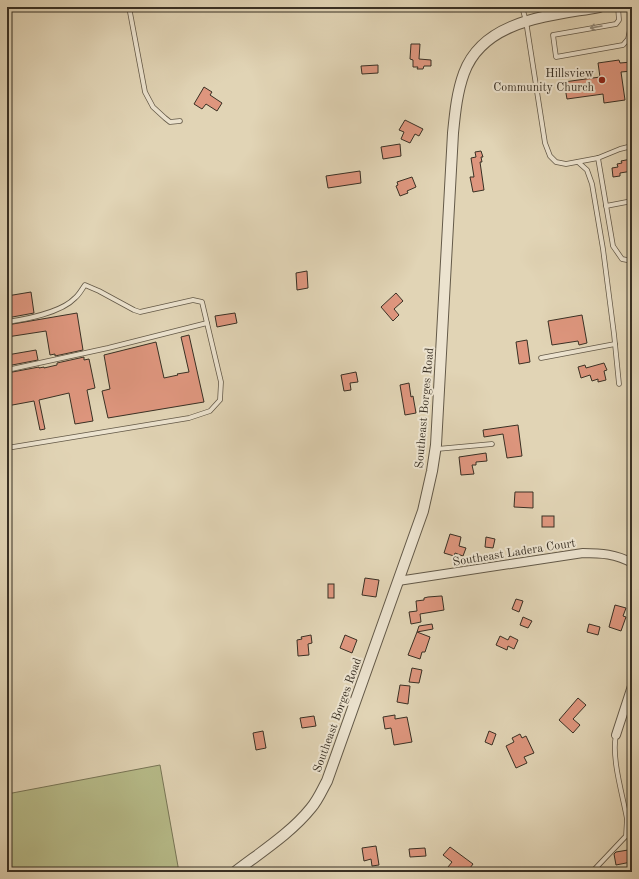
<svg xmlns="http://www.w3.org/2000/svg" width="639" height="879" font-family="'Old Standard TT',serif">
	<rect width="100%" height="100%" fill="#e1d4b5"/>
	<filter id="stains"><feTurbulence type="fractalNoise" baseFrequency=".005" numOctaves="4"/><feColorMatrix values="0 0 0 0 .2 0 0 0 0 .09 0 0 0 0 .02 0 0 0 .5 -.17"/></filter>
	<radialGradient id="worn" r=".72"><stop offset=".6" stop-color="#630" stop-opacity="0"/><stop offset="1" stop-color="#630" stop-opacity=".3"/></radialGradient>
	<!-- green -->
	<path fill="#b7bc8a" stroke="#787657" d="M160 765 179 872H7V794Z"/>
	<!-- building -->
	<g fill="#de967e" stroke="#393024">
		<path d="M411 44H420L419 59 431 60V66H424L423 69H417L418 67H413V60L410 59Z"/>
		<path d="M619 60 620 63 632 62V71L621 72 625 100 604 103 603 94 567 99 564 82 600 77 598 63Z"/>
		<path d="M378 65V73L362 74 361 66Z"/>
		<path d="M204 87 212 92 210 95 222 103 217 111 206 104 202 109 194 104Z"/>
		<path d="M405 120 423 129 419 136 415 134 410 143 401 139 404 132 399 130Z"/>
		<path d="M400 144 401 156 383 159 381 147Z"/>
		<path d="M481 151 483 157H481L482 162H480L484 190 473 192 470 177H474L471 158 476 157 475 152Z"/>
		<path d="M631 159 632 171 620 173V176L613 177 612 168 618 167 617 164 622 163 621 161Z"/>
		<path d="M360 171 361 183 328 188 326 176Z"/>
		<path d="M412 177 416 187 407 191 408 193 400 196 396 186 398 185 397 182Z"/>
		<path d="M307 271 308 288 297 290 296 273Z"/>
		<path d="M31 292 34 313 7 318V296Z"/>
		<path d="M396 293 403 301 394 309 399 315 393 321 381 307Z"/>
		<path d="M77 313 83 350 55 356V354L50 355 46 331 7 337V325Z"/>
		<path d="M235 313 237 323 217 327 215 316Z"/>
		<path d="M582 315 587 343 579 345 578 341 552 345 548 321Z"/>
		<path d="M189 335 204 402 108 418 102 391 110 389 104 355 156 342 164 378 178 375 177 374 189 372 181 337Z"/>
		<path d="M527 340 530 362 519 364 516 342Z"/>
		<path d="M36 350 38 360 7 366V355Z"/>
		<path d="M84 357V360L89 359 95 388 87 390 93 421 75 424 69 393 39 400 45 429 40 430 34 401 7 406V373L39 367V368L44 367V368L57 365V363Z"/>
		<path d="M604 363 607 370 604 371 606 380 598 382V379L592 381 590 375 581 378 578 367 585 365 586 368Z"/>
		<path d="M356 372 358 382 350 383 351 390 344 391 341 375Z"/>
		<path d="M409 383 411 397 413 396 416 413 405 415 400 385Z"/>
		<path d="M518 425 522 456 507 458 503 434 484 437 483 430Z"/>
		<path d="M486 453 487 461 476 462V465H472L474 474 461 475 459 457Z"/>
		<path d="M515 492H533V508L514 507Z"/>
		<rect x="542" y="516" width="12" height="11"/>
		<path d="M450 534 461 537 459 546 466 548 463 556 455 553 454 556 444 553Z"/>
		<path d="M486 537 495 539 493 548 485 547Z"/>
		<path d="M365 578 379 580 376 597 362 595Z"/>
		<rect x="328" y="584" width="6" height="14"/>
		<path d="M441 596H442L444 610 420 614 421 622 411 624 409 612 417 611 416 601 424 600V598L428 597Z"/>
		<path d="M516 599 523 601 519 612 512 609Z"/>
		<path d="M615 605 626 608 623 616 626 617 621 631 609 627Z"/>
		<path d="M523 617 532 621 528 628 520 625Z"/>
		<path d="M432 624 433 629 417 632 419 626Z"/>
		<path d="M589 624 600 627 598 635 587 632Z"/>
		<path d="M417 632 430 637 425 652H422L420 659 408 655Z"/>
		<path d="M311 635 312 643 308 644 309 655 298 656 297 640 302 639 301 637Z"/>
		<path d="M345 635 357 640 352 653 340 648Z"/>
		<path d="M500 636 508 640 510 636 518 640 514 649 508 646 507 650 496 645Z"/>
		<path d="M412 668 422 670 419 683 409 682Z"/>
		<path d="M400 685 410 686 408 704 397 702Z"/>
		<path d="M578 698 586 705 573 719 580 725 573 733 559 720Z"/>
		<path d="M395 715V719L407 717 412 742 394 745 391 728 385 729 383 717Z"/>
		<path d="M314 716 316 726 302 728 300 718Z"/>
		<path d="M263 731 266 748 256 750 253 733Z"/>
		<path d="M489 731 496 734 492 745 485 742Z"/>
		<path d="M520 734 522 738 526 736 534 753 524 757 527 763 516 768 506 746 514 742 512 738Z"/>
		<path d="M376 846 379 865 372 866 371 859 364 861 362 848Z"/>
		<path d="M450 847 473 864 467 872 462 869 460 872H444L452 862 443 855Z"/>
		<path d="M425 848 426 856 410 857 409 849Z"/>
		<path d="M628 850 631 862 616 865 614 854 616 852Z"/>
	</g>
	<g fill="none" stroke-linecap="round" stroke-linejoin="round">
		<!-- service casing -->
		<g stroke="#635948" stroke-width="5.5">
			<g id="service">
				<path d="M129 7 145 92 153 107 165 118 170 122 180 121"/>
				<path d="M522 7 526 21 545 143 550 156 556 162 566 164 598 158 620 149 632 146"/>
				<path d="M618 7 619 20 616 24 553 35 556 57 623 45 628 39 632 21"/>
				<path d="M598 158 613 246 622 259 632 261"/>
				<path d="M578 162 587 170 592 184 603 249 614 334 619 384"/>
				<path d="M606 206 632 201"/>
				<path d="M7 322C26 319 61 313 75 298 79 295 82 289 85 285L99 291 134 310 140 312 193 300 202 302 221 382 220 400 210 411 189 418 7 448"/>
				<path d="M541 358 615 344"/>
				<path d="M7 370 108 348 207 323"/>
				<path d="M437 449 492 444"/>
				<path d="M592 872 626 836 627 819C623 796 611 758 616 735"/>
			</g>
		</g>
		<!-- minor casing -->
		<g stroke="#635948" stroke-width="10">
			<g id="minor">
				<path d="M398 581 583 553C601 553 616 554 632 563"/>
				<path d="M616 735 632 686"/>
			</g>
		</g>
		<!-- tertiary casing -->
		<g stroke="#635948" stroke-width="12">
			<path id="tertiary" d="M235 872C261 852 291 833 311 808 318 800 322 790 327 781L423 511 432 471 436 445 453 133C455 113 457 92 464 73 484 19 551 16 599 7"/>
		</g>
		<!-- service -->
		<use href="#service" stroke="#ece3cf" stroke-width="4"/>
		<!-- minor -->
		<use href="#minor" stroke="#ece3cf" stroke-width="8"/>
		<!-- tertiary -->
		<use href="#tertiary" stroke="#ece3cf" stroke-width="10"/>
	</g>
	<!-- one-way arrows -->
	<defs><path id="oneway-shaft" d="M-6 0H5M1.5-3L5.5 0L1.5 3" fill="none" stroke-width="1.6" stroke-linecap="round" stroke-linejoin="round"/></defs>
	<use stroke="#928a7a" href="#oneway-shaft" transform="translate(596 27) rotate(170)"/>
	<!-- markers -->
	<circle fill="#8f2418" stroke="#ece3cf" stroke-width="1.5" cx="602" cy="80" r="4"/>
	<g text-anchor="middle" stroke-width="4" stroke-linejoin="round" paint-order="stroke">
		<!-- poi labels -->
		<g font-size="12" fill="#393024" stroke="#ece3cf" text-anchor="end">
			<text x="594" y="77">Hillsview<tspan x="594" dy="14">Community Church</tspan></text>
		</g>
		<!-- street labels -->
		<g font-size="12" fill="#393024" stroke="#ece3cf">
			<text transform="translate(424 408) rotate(-85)" y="4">Southeast Borges Road</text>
			<text transform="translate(514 552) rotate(-9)" y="4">Southeast Ladera Court</text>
			<text transform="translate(337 715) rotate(-70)" y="4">Southeast Borges Road</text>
		</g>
	</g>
	<!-- margin -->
	<rect width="639" height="879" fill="none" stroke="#e1d4b5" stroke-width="24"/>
	<rect x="8" y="8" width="623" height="863" fill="none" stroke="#393024" stroke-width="2"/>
	<rect x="12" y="12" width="615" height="855" fill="none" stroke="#393024"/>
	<rect width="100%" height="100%" filter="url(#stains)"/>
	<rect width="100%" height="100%" fill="url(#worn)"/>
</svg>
